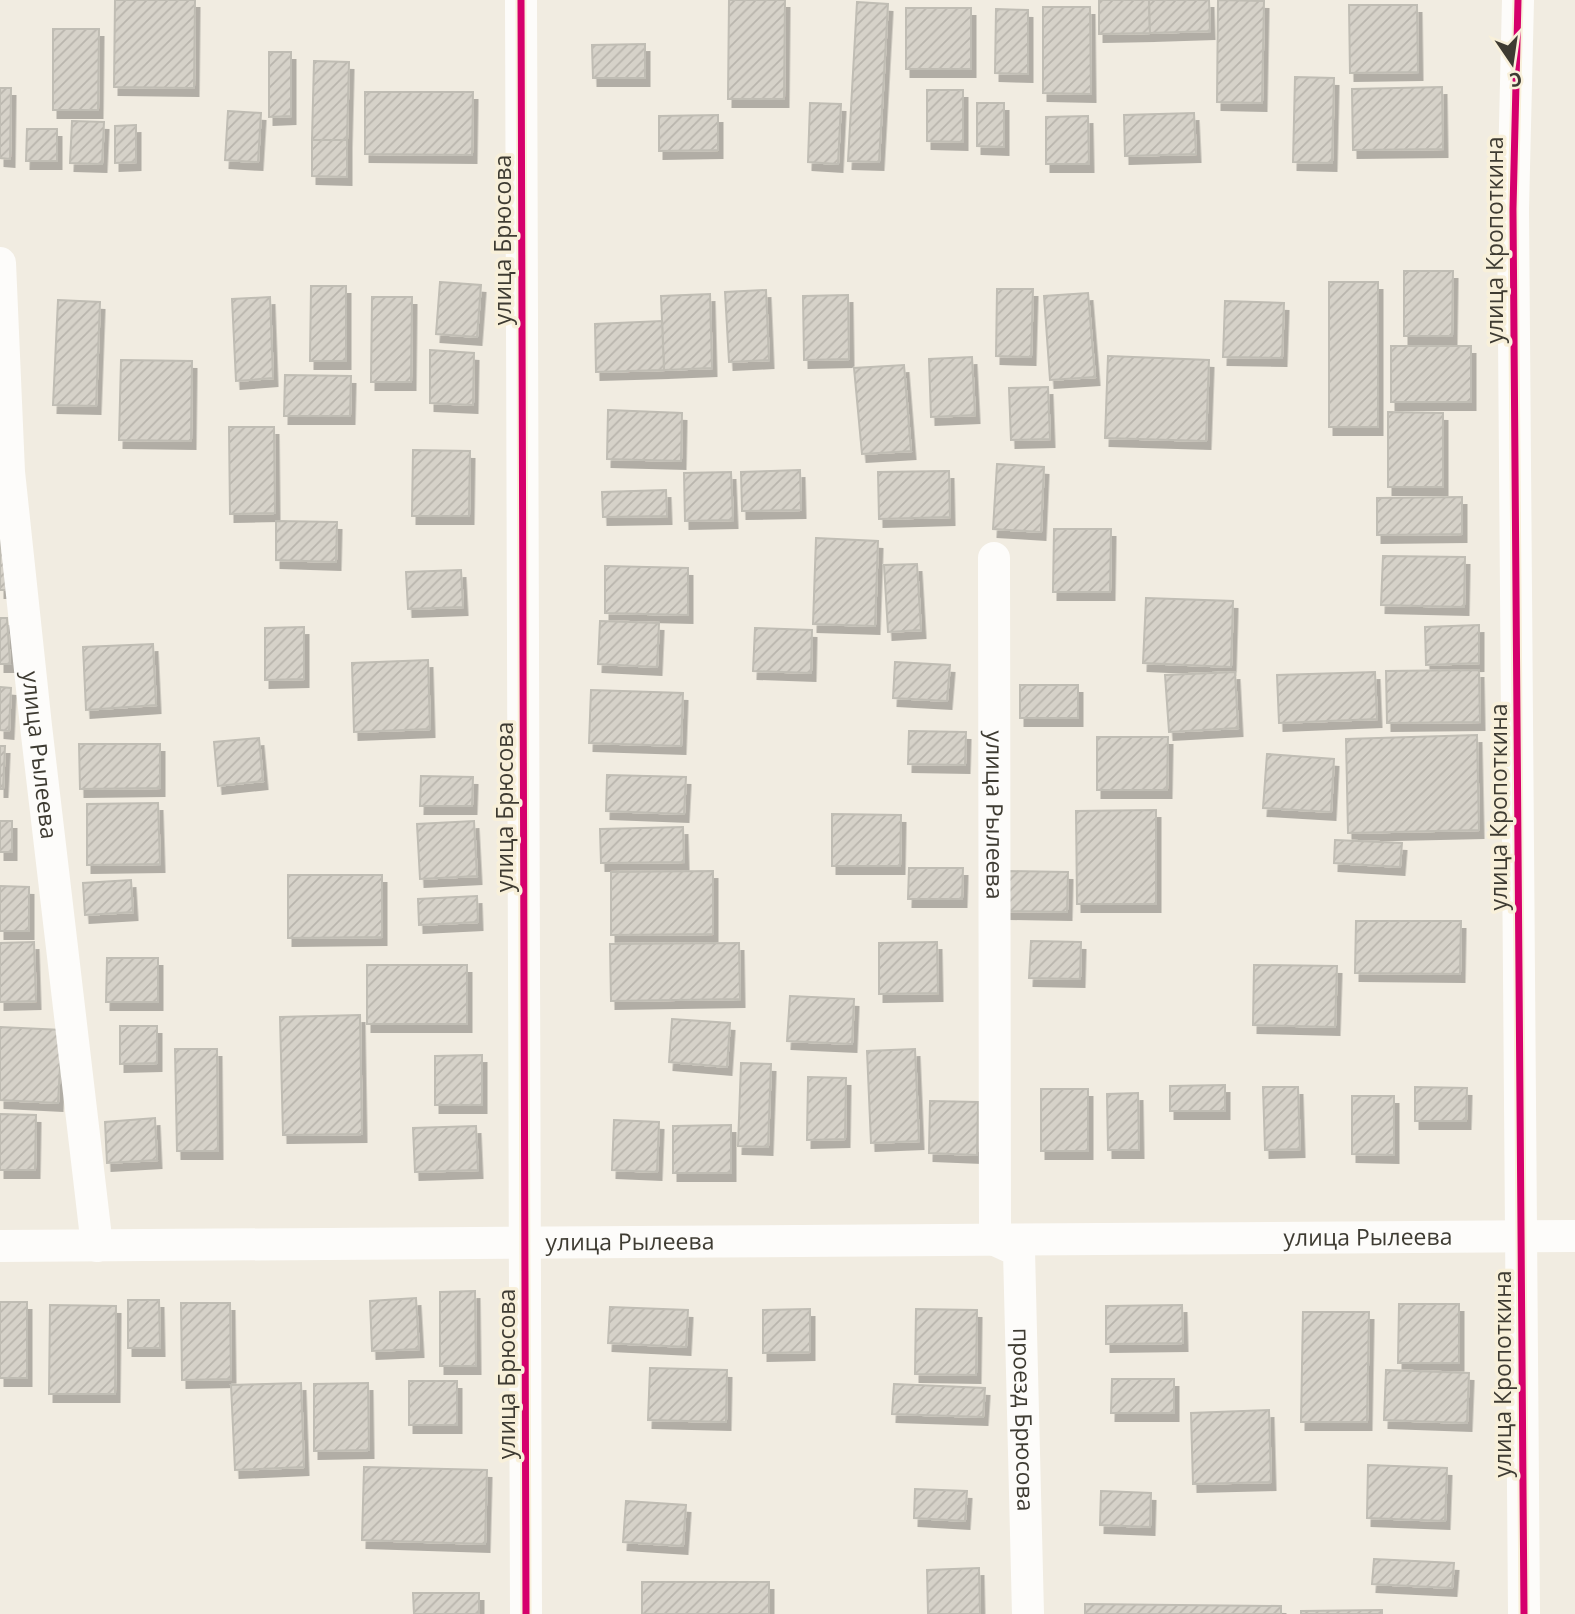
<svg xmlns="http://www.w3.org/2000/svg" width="1575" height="1614" font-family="'Open Sans',sans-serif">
	<defs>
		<pattern id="building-hatch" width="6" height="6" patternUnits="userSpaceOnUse" patternTransform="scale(1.75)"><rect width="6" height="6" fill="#d6d2c9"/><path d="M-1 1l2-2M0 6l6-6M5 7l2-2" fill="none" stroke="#b9b5ad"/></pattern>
		<filter id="shadow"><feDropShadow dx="4.5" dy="8" stdDeviation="0" flood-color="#0004"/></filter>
	</defs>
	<rect width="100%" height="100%" fill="#f1ece1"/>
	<!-- building -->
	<g fill="url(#building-hatch)" stroke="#c0bdb4" stroke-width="2" filter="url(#shadow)">
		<path d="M115 0H195L194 88 114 87Z"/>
		<path d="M729 0H785L784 99H728Z"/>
		<path d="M1099 0H1149L1150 33 1099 34Z"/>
		<path d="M1149 0H1209L1210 31 1150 33Z"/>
		<path d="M1218 0 1264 1 1262 103 1217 102Z"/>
		<path d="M857 2 888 4 879 162 848 161Z"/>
		<path d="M1349 5H1417L1418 72 1350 73Z"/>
		<path d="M1043 7H1090L1091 94 1043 93Z"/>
		<rect x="906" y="8" width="65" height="61"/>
		<path d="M996 9 1028 10V74L995 73Z"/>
		<path d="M53 29H99L98 110H53Z"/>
		<path d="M645 44V78H593L592 45Z"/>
		<path d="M269 52H291V116L269 117Z"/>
		<path d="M314 61 349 62 347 140H312Z"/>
		<path d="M1295 77 1334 78 1332 163 1293 162Z"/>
		<path d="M1442 87 1443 149 1353 150 1352 89Z"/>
		<path d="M0 88H11L10 159 0 158Z"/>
		<path d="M927 90H963V142L927 141Z"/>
		<path d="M365 92H473L472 155 365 154Z"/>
		<path d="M810 103 841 104 838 164 808 162Z"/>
		<path d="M977 103H1004V147L977 146Z"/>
		<path d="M228 111 261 113 258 162 225 160Z"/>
		<path d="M1194 113 1196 154 1125 156 1124 115Z"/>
		<path d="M718 115V150L659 151V116Z"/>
		<path d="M1088 116 1089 164H1046V117Z"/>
		<path d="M72 121 104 122 102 164 70 163Z"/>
		<path d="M136 125V162L115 163V126Z"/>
		<path d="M27 129H57V161H26Z"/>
		<path d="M312 140H347V177L312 176Z"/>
		<path d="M1404 271H1453L1452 336H1404Z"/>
		<path d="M440 282 481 285 477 337 436 334Z"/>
		<rect x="1329" y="282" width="49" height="145"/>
		<path d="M311 286H346V361H310Z"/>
		<path d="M997 289H1033L1031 357 996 356Z"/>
		<path d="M766 290 769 360 729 362 725 292Z"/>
		<path d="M1088 293 1095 377 1050 380 1044 296Z"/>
		<path d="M710 294 712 368 664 370 661 296Z"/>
		<path d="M848 295 849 359 804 360 803 296Z"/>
		<path d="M270 297 273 378 236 381 232 299Z"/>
		<path d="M372 297H412L411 382H371Z"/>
		<path d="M58 300 100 302 96 406 53 405Z"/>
		<path d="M1225 301 1284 303 1282 358 1223 357Z"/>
		<path d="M662 321 664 370 596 372 595 324Z"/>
		<rect x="1391" y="346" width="80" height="56"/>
		<path d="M430 350 474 353 473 405 430 403Z"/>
		<path d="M1108 356 1209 360 1206 441 1105 438Z"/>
		<path d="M972 357 975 415 931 417 929 359Z"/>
		<path d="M121 360 192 361 191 441 119 440Z"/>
		<path d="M904 365 911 451 862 454 854 368Z"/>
		<path d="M285 375 351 376 350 416H284Z"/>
		<path d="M1048 387 1050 439 1011 440 1009 388Z"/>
		<path d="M608 410 682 413 681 461 607 459Z"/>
		<path d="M1388 412 1443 413V487H1388Z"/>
		<path d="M229 427H274L275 513 230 514Z"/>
		<path d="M413 450 470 451 469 516H412Z"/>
		<path d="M997 464 1044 467 1041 532 993 529Z"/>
		<path d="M800 470 801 510 742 511 741 472Z"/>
		<path d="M949 471 950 517 879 519 878 472Z"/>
		<path d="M731 472 733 520 685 521 684 473Z"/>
		<path d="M666 490 667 516 603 517 602 492Z"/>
		<path d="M1462 497V534L1377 535V498Z"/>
		<path d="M276 521 337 522 336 562 276 560Z"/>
		<path d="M1054 529H1111L1110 592H1053Z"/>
		<path d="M816 538 878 541 875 626 813 624Z"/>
		<path d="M0 540H4L6 590H0Z"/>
		<path d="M1383 556 1465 557 1464 607 1381 605Z"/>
		<path d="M917 564 921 630 888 632 884 565Z"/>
		<path d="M605 566 688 568V615L605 613Z"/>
		<path d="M461 570 463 607 408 609 406 572Z"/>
		<path d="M1146 598 1233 601 1231 667 1143 663Z"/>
		<path d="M0 618H7L10 664H0Z"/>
		<path d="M600 621 659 623 657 667 598 664Z"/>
		<path d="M1479 625V663L1426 665 1425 627Z"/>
		<path d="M304 627V679L265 680V628Z"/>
		<path d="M755 628 812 630 811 673 753 671Z"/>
		<path d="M153 644 156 705 86 710 83 647Z"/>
		<path d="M428 660 430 729 354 732 352 663Z"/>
		<path d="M895 662 950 665 947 701 893 698Z"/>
		<path d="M1479 670 1480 722 1387 723 1386 671Z"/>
		<path d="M1235 672 1238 728 1169 732 1165 675Z"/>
		<path d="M1375 672 1377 719 1279 723 1277 675Z"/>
		<rect x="1020" y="685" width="58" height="33"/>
		<path d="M0 687 11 688 9 731 0 730Z"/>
		<path d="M591 690 683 693 681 746 589 743Z"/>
		<path d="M909 731 966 732 965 765 908 764Z"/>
		<path d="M1477 735 1479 830 1348 833 1346 739Z"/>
		<path d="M1097 737H1168L1167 790H1097Z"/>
		<path d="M259 738 263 781 218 786 214 742Z"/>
		<path d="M79 744H160V788L80 789Z"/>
		<path d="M0 746H5L3 789H0Z"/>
		<path d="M1267 754 1334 759 1331 812 1263 808Z"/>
		<path d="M607 775 686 777 684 814 606 811Z"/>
		<path d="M421 776 473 777 472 806H420Z"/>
		<path d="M158 803 160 864 87 865V804Z"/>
		<path d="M1156 810V904H1077L1076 811Z"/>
		<path d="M832 814 901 815 900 866H832Z"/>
		<rect x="0" y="821" width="12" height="31"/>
		<path d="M474 821 477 876 420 879 417 824Z"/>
		<path d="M683 827 684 862 601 863 600 829Z"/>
		<path d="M1335 840 1402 843 1400 867 1334 863Z"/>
		<path d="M909 868H963L962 899H908Z"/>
		<path d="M713 871V934L611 935V872Z"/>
		<path d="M1007 871 1068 872 1067 912 1005 911Z"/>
		<path d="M288 875H382V937L288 938Z"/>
		<path d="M131 880 133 912 85 915 83 883Z"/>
		<path d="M0 886 29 887V931H0Z"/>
		<path d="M477 896 478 922 419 925 418 899Z"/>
		<path d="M1356 921H1461L1460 974 1355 973Z"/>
		<path d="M1031 941 1081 942 1080 979 1029 978Z"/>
		<path d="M34 942 36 1001 0 1002V943Z"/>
		<path d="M937 942 938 993 879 994V943Z"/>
		<path d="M739 943 740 999 611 1001 610 944Z"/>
		<path d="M107 958H158V1002H106Z"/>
		<rect x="367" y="965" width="100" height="59"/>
		<path d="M1254 965 1337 966 1335 1027 1253 1025Z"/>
		<path d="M790 996 854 999 852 1044 787 1041Z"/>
		<path d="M360 1015 362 1134 283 1135 280 1017Z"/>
		<path d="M672 1019 730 1023 727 1067 669 1062Z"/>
		<path d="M120 1026H157V1063L120 1064Z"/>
		<path d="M0 1027 62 1030 58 1103 0 1100Z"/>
		<path d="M175 1049H217L218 1151H177Z"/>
		<path d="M915 1049 919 1141 871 1143 867 1051Z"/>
		<path d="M482 1055V1105H435V1056Z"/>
		<path d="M741 1063 771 1064 768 1147 738 1146Z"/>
		<path d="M808 1077 846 1078 845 1139 807 1140Z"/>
		<path d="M1225 1085V1111H1170V1086Z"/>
		<path d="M1263 1087H1298L1300 1149 1265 1150Z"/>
		<path d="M1415 1087 1467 1088 1466 1121H1415Z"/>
		<rect x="1041" y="1089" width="47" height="62"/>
		<path d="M1138 1093 1139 1150H1108L1107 1094Z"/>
		<path d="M1352 1096H1394V1155L1352 1154Z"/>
		<path d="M930 1101 978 1102 977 1155 929 1153Z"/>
		<path d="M0 1114 36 1115 35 1170H0Z"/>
		<path d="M155 1118 157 1160 107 1163 105 1122Z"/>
		<path d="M614 1120 659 1122 657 1172 612 1170Z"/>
		<path d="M731 1125V1173H673V1126Z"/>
		<path d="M476 1126 478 1170 415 1172 413 1128Z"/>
		<path d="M475 1291 476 1366H440V1292Z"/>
		<path d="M416 1298 419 1349 372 1351 370 1301Z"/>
		<path d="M128 1300H159L160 1348H128Z"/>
		<rect x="0" y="1302" width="27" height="76"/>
		<path d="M181 1303H230L231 1379 182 1380Z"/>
		<path d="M1399 1304H1459V1363H1398Z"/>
		<path d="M50 1305 116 1306 115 1394H49Z"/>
		<path d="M1182 1305 1183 1343 1106 1344V1306Z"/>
		<path d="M610 1307 688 1310 686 1347 608 1343Z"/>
		<path d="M810 1309V1352L763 1353V1310Z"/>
		<path d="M916 1309 977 1310 976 1375 915 1374Z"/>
		<path d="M1303 1312H1369L1367 1422H1301Z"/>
		<path d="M650 1368 727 1370 726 1422 648 1420Z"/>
		<path d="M1386 1370 1469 1373 1467 1423 1384 1420Z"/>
		<path d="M1112 1379H1174V1413H1111Z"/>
		<rect x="409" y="1381" width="48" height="44"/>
		<path d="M301 1383 304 1467 235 1470 231 1385Z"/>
		<path d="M368 1383 369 1450 314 1451V1384Z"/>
		<path d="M894 1384 985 1388 983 1417 892 1414Z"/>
		<path d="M1269 1410 1271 1482 1193 1484 1191 1413Z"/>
		<path d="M1368 1465 1447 1468 1445 1521 1367 1518Z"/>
		<path d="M364 1467 487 1470 485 1544 362 1540Z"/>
		<path d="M915 1489 967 1491 965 1521 914 1518Z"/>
		<path d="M1101 1491 1151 1493 1150 1527 1100 1525Z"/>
		<path d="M626 1501 686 1505 683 1546 623 1542Z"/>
		<path d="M1374 1559 1454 1563 1452 1588 1372 1584Z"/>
		<path d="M979 1568 980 1614H928L927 1570Z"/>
		<rect x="642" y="1582" width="127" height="32"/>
		<path d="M413 1593H479V1614H414Z"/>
		<path d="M1085 1604 1281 1606V1614H1085Z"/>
		<path d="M1382 1610V1614H1301V1611Z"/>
	</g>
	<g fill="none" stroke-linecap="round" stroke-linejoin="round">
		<!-- minor -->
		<g stroke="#fdfcfa" stroke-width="32">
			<path d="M521 0 526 1614"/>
			<path d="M1518 0 1513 209 1524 1614"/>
			<path id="s1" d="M0 263 9 472 36 726 97 1246"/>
			<path id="s2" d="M994 558 995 1240 1019 1251 1028 1614"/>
			<path id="s3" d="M0 1246 1575 1236"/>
		</g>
		<!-- cycleway casing -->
		<g stroke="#f8f0da" stroke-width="11">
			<g id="cycleway">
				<path d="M521 0 526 1614"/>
				<path d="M1518 0 1513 209 1524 1614"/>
			</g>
		</g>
		<!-- cycleway -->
		<use href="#cycleway" stroke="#d6006c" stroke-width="7"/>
	</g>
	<g text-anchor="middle" stroke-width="7" stroke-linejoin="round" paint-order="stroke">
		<!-- street labels -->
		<g font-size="23" fill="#3e3b32" stroke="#f8f0da">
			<text transform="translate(503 240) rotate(-90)" y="8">улица Брюсова</text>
			<text transform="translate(1495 240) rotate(-90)" y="8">улица Кропоткина</text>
			<text dy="8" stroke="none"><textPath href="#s1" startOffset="494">улица Рылеева</textPath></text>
			<text transform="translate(505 807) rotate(-90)" y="8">улица Брюсова</text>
			<text transform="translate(1499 807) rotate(-90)" y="8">улица Кропоткина</text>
			<text dy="8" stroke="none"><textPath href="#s2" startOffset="257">улица Рылеева</textPath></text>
			<text dy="8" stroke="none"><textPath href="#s3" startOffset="1368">улица Рылеева</textPath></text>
			<text dy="8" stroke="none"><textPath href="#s3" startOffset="630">улица Рылеева</textPath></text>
			<text transform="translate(507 1374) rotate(-90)" y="8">улица Брюсова</text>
			<text transform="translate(1503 1374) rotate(-90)" y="8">улица Кропоткина</text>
			<text dy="8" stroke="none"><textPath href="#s2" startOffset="877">проезд Брюсова</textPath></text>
		</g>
	</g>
	<!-- north arrow -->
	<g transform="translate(1512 63) rotate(167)" stroke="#f8f0da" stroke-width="5" paint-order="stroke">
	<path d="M0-5L12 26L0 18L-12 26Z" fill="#3e3b32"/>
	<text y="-10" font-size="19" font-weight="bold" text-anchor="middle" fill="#3e3b32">С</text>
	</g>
</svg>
